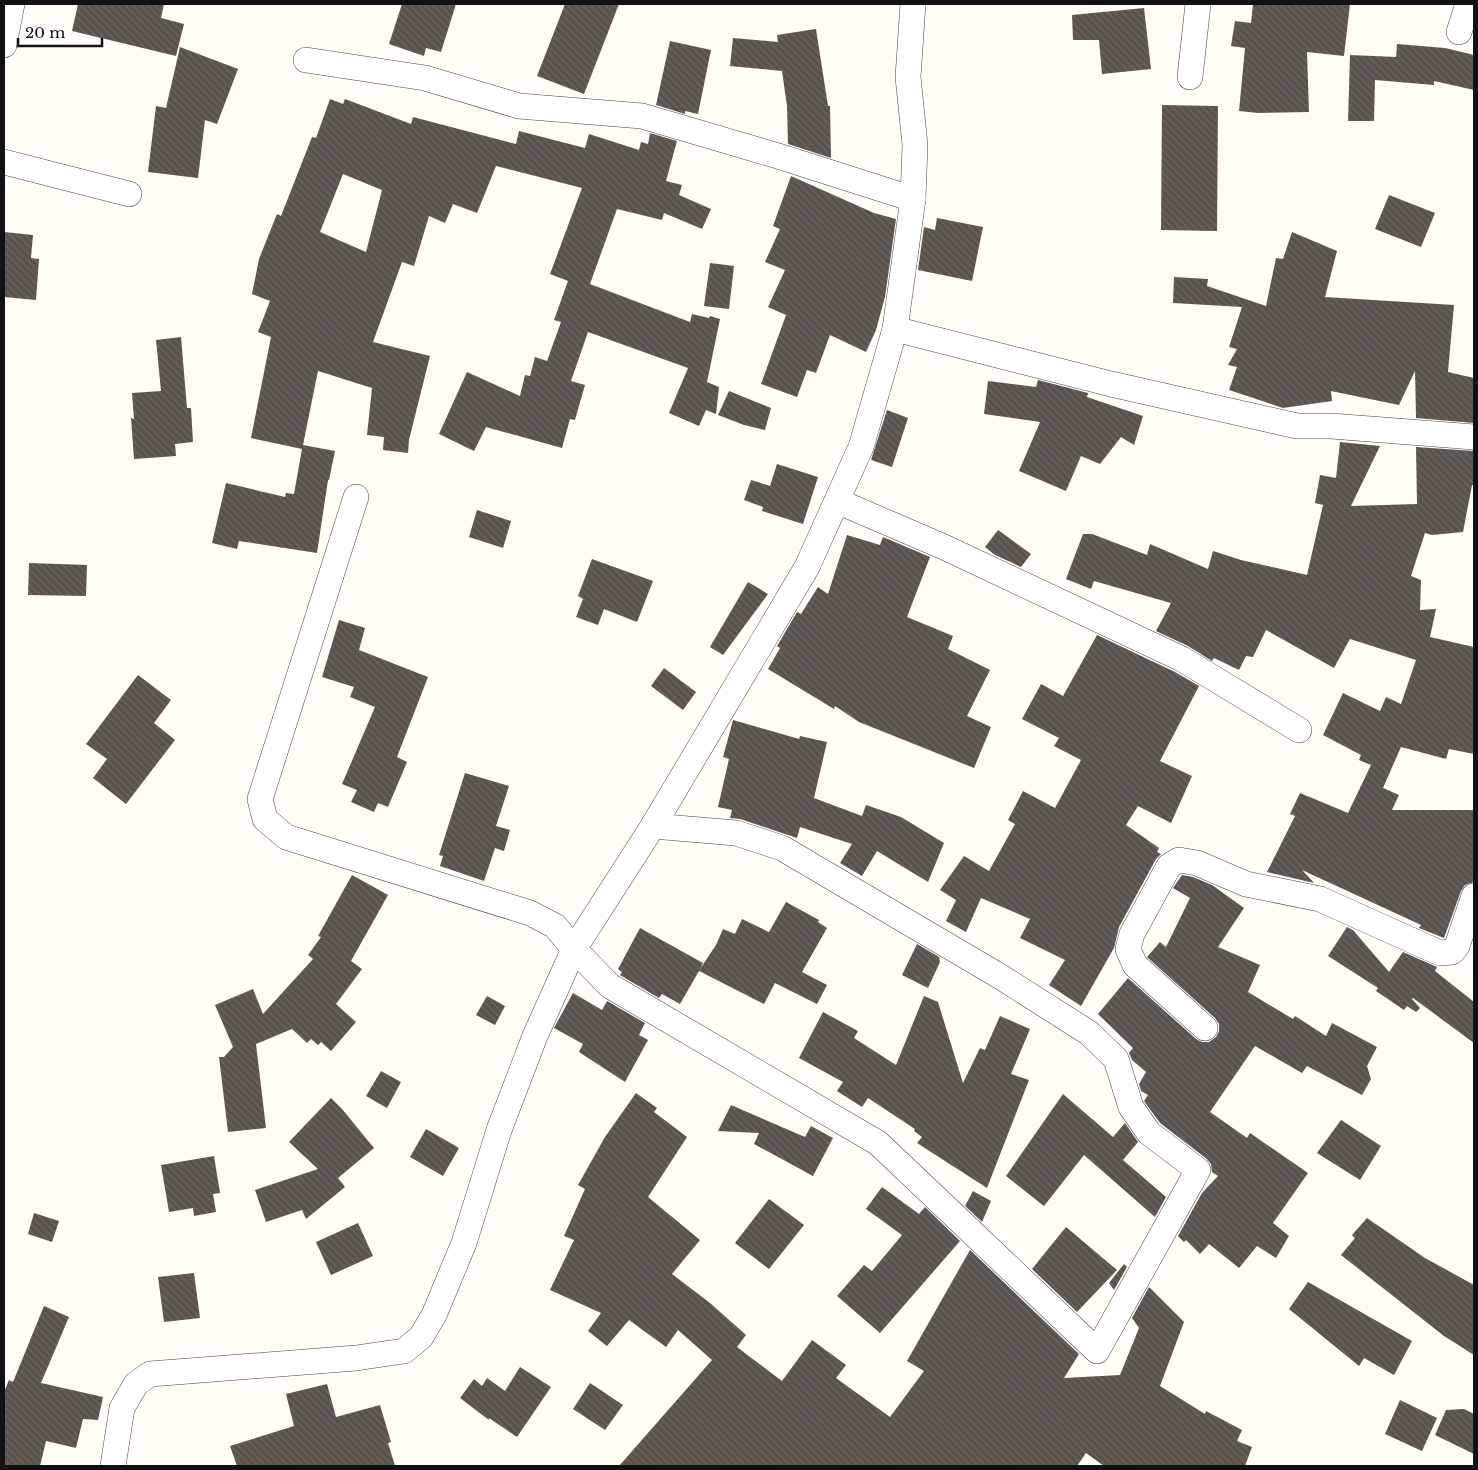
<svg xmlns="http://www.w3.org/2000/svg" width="1478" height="1470" font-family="'Libre Baskerville',serif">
	<defs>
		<pattern id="building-back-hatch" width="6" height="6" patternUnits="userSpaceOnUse" patternTransform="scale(1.25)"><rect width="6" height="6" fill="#5a524d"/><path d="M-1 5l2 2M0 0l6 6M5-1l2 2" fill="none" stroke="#6d6662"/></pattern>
	</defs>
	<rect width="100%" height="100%" fill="#fffdf5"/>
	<!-- building -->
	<g fill="url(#building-back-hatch)" fill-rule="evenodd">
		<path d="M78 4H164L161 18 184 24 176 56 72 31Z"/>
		<path d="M402 4H456L441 52 426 48 424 56 389 44Z"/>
		<path d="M565 4H619L584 94 537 76Z"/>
		<path d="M1253 4H1350L1344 56 1307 52 1309 112 1258 113 1239 111 1245 48 1231 46 1235 21 1251 23Z"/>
		<path d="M1144 8 1151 69 1102 74 1099 40H1073L1072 15Z"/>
		<path d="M816 29 828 106H830L831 158 788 144 787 106 782 71 730 66 733 38 778 42 777 35Z"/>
		<path d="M670 41 711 50 698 114 685 111V114L656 105Z"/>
		<path d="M1397 44 1445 48 1474 55V90L1434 81V85L1375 80 1374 121H1348L1350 55 1396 57Z"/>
		<path d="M180 47 238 69 217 124 205 120 198 178 148 172 156 106 166 108Z"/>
		<path d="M330 99 343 104 345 99 411 124 413 117 516 144 519 131 585 148 589 134 639 150 641 142 648 144 650 133 677 141 666 181 682 185 679 195 711 209 702 229 664 213 662 220 617 209 590 284 690 322 692 314 709 318 710 316 720 319 707 382 719 387 716 414 706 410 699 426 669 413 688 368 588 332 571 381 585 385 575 420 570 419 562 448 486 427 474 451 439 434 467 372 520 396 525 375 530 376 535 357 547 361 561 322 554 320 568 281 550 274 582 188 496 166 477 213 453 204 445 223 429 216 414 266 402 262 373 342 430 356 409 440 408 453 383 450 384 437 367 435 372 388 318 371 303 445 335 451 329 480H328L317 553 239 541 237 549 212 543 226 483 285 497 286 493 294 494 302 449 251 438 271 337 258 332 270 301 252 294 259 259 277 214 281 216 312 137 316 138ZM343 174 382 190 366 252 320 232Z"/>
		<path d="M1162 105 1218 106 1217 231 1161 230Z"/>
		<path d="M791 176 874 213 896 219 885 297 876 330 866 352 830 335 816 373 807 370 797 397 761 384 786 315 768 307 785 270 765 262 780 229 773 226Z"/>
		<path d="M1389 195 1435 213 1421 247 1375 229Z"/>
		<path d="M937 218 983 227 972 281 918 270 924 227 935 230Z"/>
		<path d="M4 232 33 235 31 258 39 259 36 300 4 297Z"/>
		<path d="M1292 232 1337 251 1325 297 1454 305 1448 372 1474 378V423L1416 418 1415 371 1399 405 1331 391 1332 401 1283 408 1229 390 1237 367 1228 365 1237 349 1229 347 1242 307 1173 303 1174 277 1208 279 1207 286 1266 306 1276 258 1283 259Z"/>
		<path d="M710 263 734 266 729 309 704 306Z"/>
		<path d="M181 337 187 408H191L193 442 175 444 176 456 134 459 131 418 134 419 132 393 161 391 156 340Z"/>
		<path d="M1038 380 1088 393 1087 397 1143 416 1134 445 1121 437 1100 464 1081 456 1066 491 1019 471 1040 422 984 414 988 381 1036 387Z"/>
		<path d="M729 391 771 408 765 430 744 425 718 415Z"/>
		<path d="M887 410 908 418 892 467 871 460Z"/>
		<path d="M1340 442 1380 446 1351 506 1417 504 1416 447 1474 451V485H1472L1463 532 1432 535 1425 533 1411 576 1421 580 1420 610 1436 609 1430 637 1474 647V754L1449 749 1446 759 1401 747 1383 788 1399 795 1392 810H1474V882L1465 885 1461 891 1444 938 1419 928 1421 925 1302 870 1314 883 1267 872 1295 816 1290 814 1300 793 1348 813 1371 765 1359 760 1361 755 1323 735 1343 693 1380 711 1386 697 1401 704 1416 660 1350 639 1334 668 1266 630 1253 657 1246 656 1239 670 1214 658 1212 661 1188 646 1156 631 1171 603 1094 581 1091 589 1066 579 1083 534H1092L1147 555 1150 544 1208 569 1213 551 1241 560 1307 575 1323 505 1315 503 1320 475 1336 478Z"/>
		<path d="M777 464 818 477 803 524 762 511 763 507 744 500 751 480 770 486Z"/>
		<path d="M477 510 511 521 503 548 469 537Z"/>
		<path d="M998 530 1031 554 1021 567 995 555 985 547Z"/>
		<path d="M847 535 880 545 883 537 930 557 907 617 953 636 948 649 990 670 967 716 991 727 974 768 859 722 835 706 834 709 768 669 780 648 777 646 797 612 801 614 818 587 828 594Z"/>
		<path d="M592 559 653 581 637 622 604 609 598 625 576 617 583 599 578 596Z"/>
		<path d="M29 563 87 565 86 596 28 595Z"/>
		<path d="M748 582 768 594 723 655 710 647Z"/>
		<path d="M339 620 365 628 359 650 428 677 397 757 407 762 388 807 378 803 374 812 351 802 357 790 342 784 375 707 350 697 354 687 322 677Z"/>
		<path d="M1097 635 1175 672 1199 686 1160 761 1192 776 1171 823 1138 806 1126 825 1159 848 1157 852 1161 854 1156 859 1119 927 1114 948 1081 1006 1049 985 1065 960 1020 938 1030 919 981 898 966 932 946 921 956 900 940 890 964 856 989 871 1015 824 1008 820 1023 791 1055 808 1081 760 1054 746 1059 738 1022 719 1041 684 1063 696Z"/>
		<path d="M664 668 696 692 683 710 651 686Z"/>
		<path d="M138 675 171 700 154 723 175 740 126 804 93 778 107 759 86 744Z"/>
		<path d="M733 720 799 739 800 736 827 742 814 798 862 816 866 805 901 817 944 843 928 882 877 851 862 876 840 863 852 844 800 827 797 838 740 819 730 818 732 810 718 807 729 759 723 757Z"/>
		<path d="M465 773 509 786 496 826 510 830 504 851 495 848 484 881 440 866 443 856 439 855Z"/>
		<path d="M352 875 388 895 351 961 362 969 336 1004 356 1022 331 1051 321 1042 318 1045 311 1039 307 1043 292 1029 256 1044 266 1128 228 1132 219 1057H224L233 1047 215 1005 253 989 263 1014 313 959 308 955 321 937 318 936Z"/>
		<path d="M1182 875 1193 877 1212 885 1244 908 1218 947 1260 965 1248 992 1293 1019 1295 1016 1326 1036 1332 1023 1377 1047 1367 1066 1371 1079 1362 1095 1307 1066 1302 1073 1255 1046 1210 1112 1247 1138 1250 1133 1308 1173 1273 1223 1289 1236 1276 1258 1257 1246 1239 1268 1209 1244 1200 1254 1186 1240 1184 1242 1178 1236 1202 1193 1218 1176 1212 1172 1211 1164 1207 1159 1160 1123 1144 1101 1148 1095 1141 1091 1139 1084 1146 1072 1132 1060 1129 1053 1133 1048 1098 1014 1128 978 1196 1039 1202 1042H1209L1216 1037 1219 1031V1024L1215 1018 1147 957 1160 942 1166 947 1190 898 1173 888Z"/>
		<path d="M786 902 819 920 818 922 827 928 802 972 827 985 817 1004 775 983 764 1004 699 971 680 1004 662 994 659 998 620 975 622 972 618 969 640 928 703 963 700 969 716 945 723 929 735 934 742 919 769 932Z"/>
		<path d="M1347 927 1353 930 1389 972 1403 952 1437 967 1435 971 1474 1002V1043L1413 998 1412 999 1420 1008 1416 1012 1407 1006 1404 1010 1376 991 1378 988 1328 956Z"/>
		<path d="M917 944 939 957 940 962 928 988 902 975Z"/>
		<path d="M573 993 602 1010 607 1001 645 1023 639 1035 648 1040 625 1082 579 1052 583 1044 554 1028Z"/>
		<path d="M487 996 505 1006 495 1025 476 1015Z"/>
		<path d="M924 996 938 1002 963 1083 980 1048 985 1050 1000 1016 1030 1029 1011 1074 1029 1080 987 1188 917 1143 922 1137 914 1131 915 1129 868 1098 862 1107 837 1091 843 1082 799 1058 823 1012 858 1031 854 1038 896 1065Z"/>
		<path d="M381 1071 401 1082 387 1108 366 1096Z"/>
		<path d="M636 1093 657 1108 654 1112 687 1137 648 1197 700 1240 672 1274 710 1303 746 1335 737 1347 782 1381 812 1340 846 1365 836 1378 890 1417 924 1371 907 1361 970 1250 1079 1354 1064 1378 1120 1375 1139 1328 1132 1318 1149 1287 1184 1322 1160 1386 1205 1414 1206 1411 1242 1430 1237 1441 1252 1447 1245 1466H1104L1086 1453 1077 1466H619L712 1360 678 1330 666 1347 629 1320 607 1346 588 1331 601 1313 550 1290 574 1240 564 1236 585 1189 578 1185 605 1137Z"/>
		<path d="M1063 1094 1113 1137 1125 1123 1138 1142 1123 1160 1166 1197 1155 1217 1084 1155 1044 1206 1006 1176Z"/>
		<path d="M331 1098 342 1109 374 1148 338 1178 345 1187 306 1219 302 1210 266 1222 255 1190 318 1169 289 1142Z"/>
		<path d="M731 1105 805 1137 811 1126 833 1138 813 1176 754 1144 759 1133 718 1131Z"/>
		<path d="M1341 1120 1381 1146 1360 1180 1317 1153Z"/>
		<path d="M426 1129 459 1148 443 1176 410 1157Z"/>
		<path d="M214 1156 220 1193 213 1194 216 1212 194 1216 193 1208 169 1212 161 1165Z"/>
		<path d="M882 1187 919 1214 925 1207 960 1241 880 1333 837 1296 864 1265 872 1271 902 1235 866 1209Z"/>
		<path d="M973 1191 991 1201 982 1222 965 1206Z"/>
		<path d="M769 1199 804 1225 769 1269 735 1243Z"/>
		<path d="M34 1213 59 1221 52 1242 28 1234Z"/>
		<path d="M1367 1218 1425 1258 1474 1285V1355L1444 1336 1341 1255 1355 1238 1352 1235Z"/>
		<path d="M358 1223 373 1256 331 1275 316 1242Z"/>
		<path d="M1066 1227 1117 1270 1077 1312 1032 1269Z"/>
		<path d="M1124 1264 1127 1267 1114 1290 1109 1283Z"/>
		<path d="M194 1273 200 1318 164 1322 158 1277Z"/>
		<path d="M1308 1282 1412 1341 1394 1375 1364 1358 1359 1366 1289 1309Z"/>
		<path d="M44 1306 69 1317 41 1383 103 1397 98 1420 83 1419 76 1448 46 1441 40 1466H4V1392L9 1380 13 1382Z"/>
		<path d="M520 1367 551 1387 517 1437 489 1418V1420L460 1398 474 1379 482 1386 487 1378 505 1391Z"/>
		<path d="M590 1383 623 1405 605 1430 573 1409Z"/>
		<path d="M327 1384 336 1417 380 1405 391 1442 388 1443 395 1466H237L230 1446 294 1426 286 1394Z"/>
		<path d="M1400 1400 1437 1418 1422 1451 1385 1434Z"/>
		<path d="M1464 1409 1474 1414V1454L1435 1435 1446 1410Z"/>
	</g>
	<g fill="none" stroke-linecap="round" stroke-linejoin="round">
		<!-- street casing -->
		<g stroke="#444" stroke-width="26">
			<g id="street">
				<path d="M1459 32 1468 4"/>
				<path d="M4 45 12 4"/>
				<path d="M306 60 425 78 519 106 642 116 778 156 913 199"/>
				<path d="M1190 77 1198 4"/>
				<path d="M4 162 129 194"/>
				<path d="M895 329 1111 384 1297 426H1331L1474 437"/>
				<path d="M356 497 260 799 265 819 286 837 530 913 555 926 574 949 610 986 878 1143 1097 1351 1198 1170 1149 1133 1131 1107 1116 1059 1089 1033 1001 977 782 848 736 833 653 826"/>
				<path d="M837 501 944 547 1182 659 1299 730"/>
				<path d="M1205 1028 1135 965 1128 949 1132 934 1169 866 1179 860 1197 863 1246 884 1320 899 1440 953 1452 952 1457 946 1474 896"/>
				<path d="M113 1466 122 1408 136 1384 150 1374 356 1358 404 1351 421 1337 434 1315 464 1243 499 1130 535 1036 574 949 653 826 807 567 861 447 895 329 913 199 915 145 908 77 913 4"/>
			</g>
		</g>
		<!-- street -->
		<use href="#street" stroke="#fff" stroke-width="25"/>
	</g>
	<!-- border -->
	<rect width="1478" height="1470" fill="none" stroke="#111111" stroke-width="10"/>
	<!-- scale -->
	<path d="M18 38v8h84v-8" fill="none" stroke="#111111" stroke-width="2.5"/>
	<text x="25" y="38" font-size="15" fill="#111111" stroke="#ffffff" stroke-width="4" paint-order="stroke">20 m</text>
</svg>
